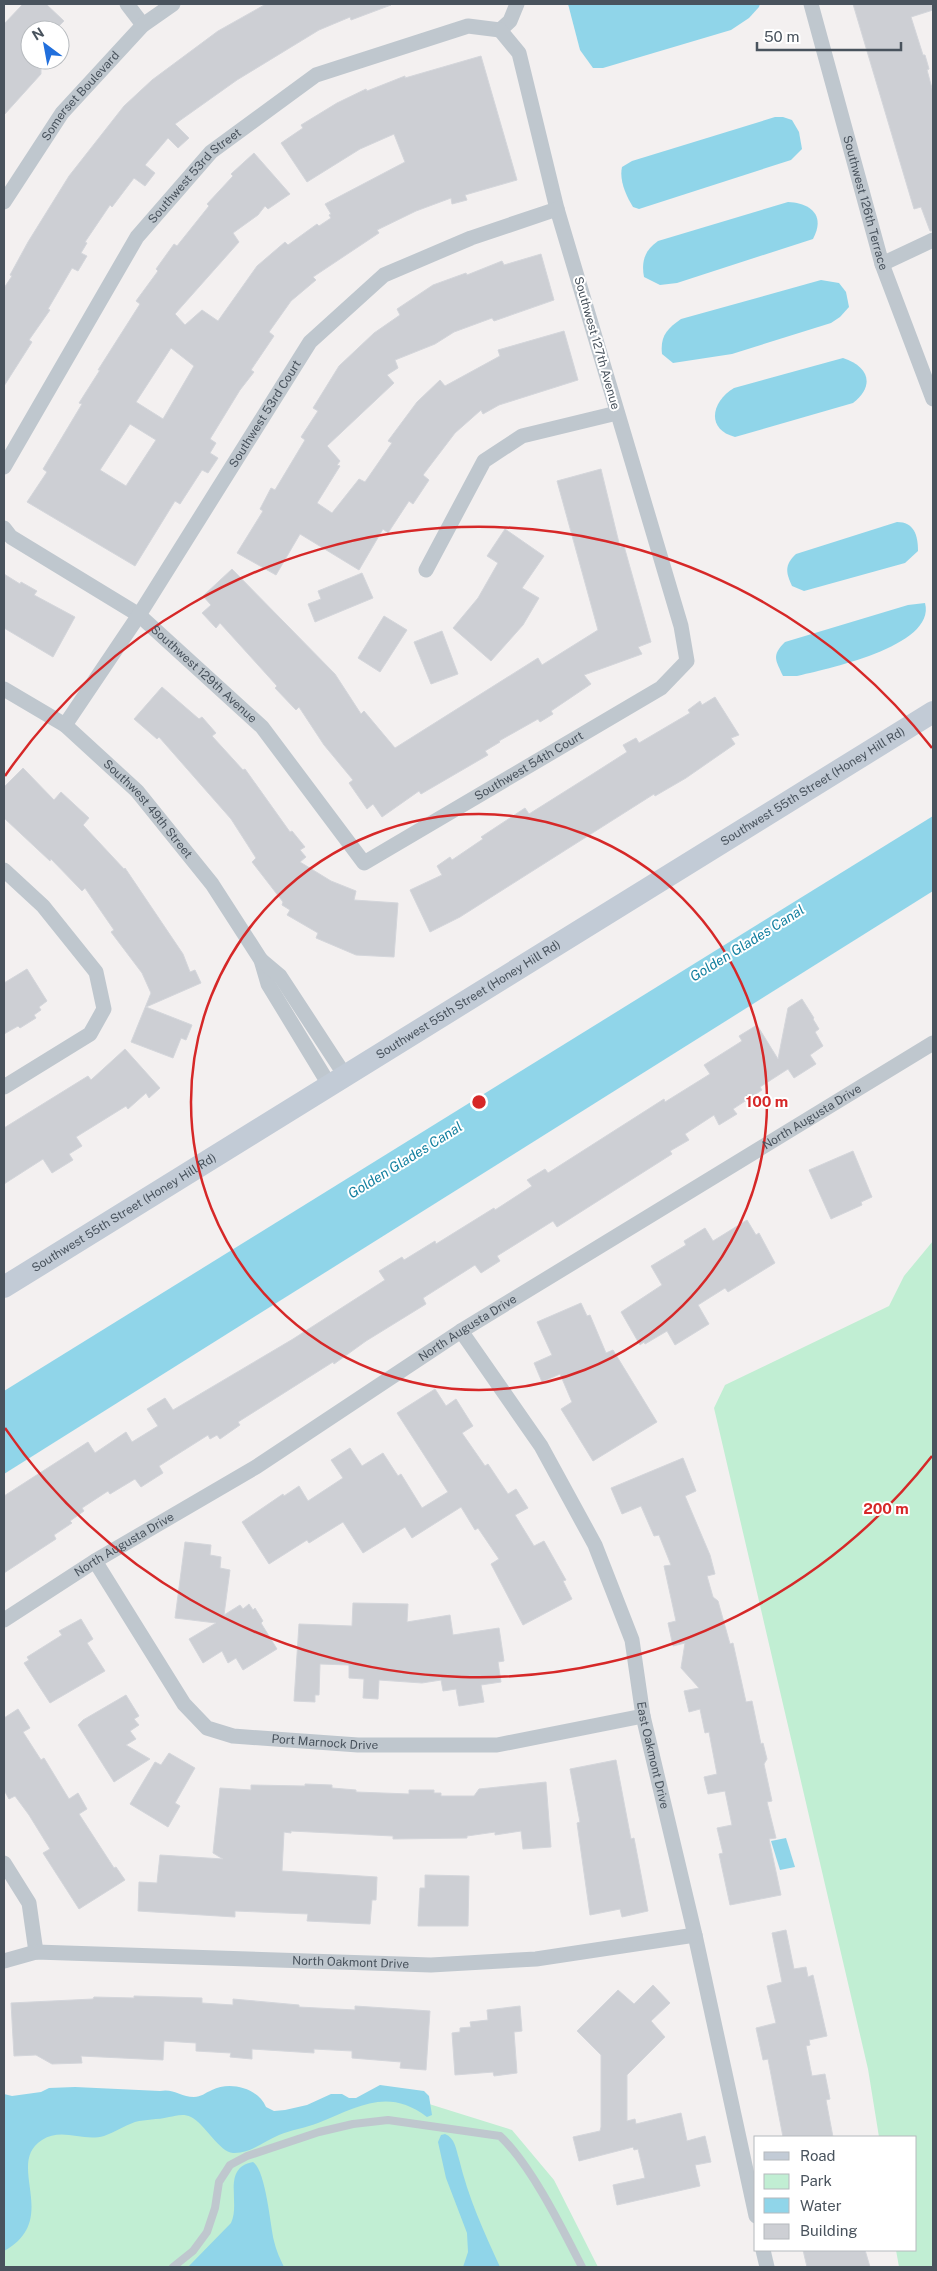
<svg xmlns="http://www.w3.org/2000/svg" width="937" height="2271" font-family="'Public Sans',sans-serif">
	<rect width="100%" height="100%" fill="#f3f0f0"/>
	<!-- green -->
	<g fill="#c1eed3">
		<path d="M933 1241V2267H899L896 2250H916V2137H879L868 2069 714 1408 725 1385 889 1306 904 1276Z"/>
		<path d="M397 2094 512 2130 554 2180 598 2267H4V2110L139 2100 262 2118Z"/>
	</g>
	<!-- water -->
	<g fill="#90d5e9">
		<path d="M568 4H760L759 7 749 18 731 30 603 68H593L580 50Z"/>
		<path d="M775 117H783L792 120 799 132 802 149 791 160 639 209 633 207C626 196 619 180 622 167L632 161Z"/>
		<path d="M788 202C810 203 826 215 813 239L677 283 660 285 644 277C641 261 645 250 658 241Z"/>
		<path d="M821 280 839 283 846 292 849 307 840 317 831 323 732 354 673 363 662 354C660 336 667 329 681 319Z"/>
		<path d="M843 358C868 366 876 385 853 403L735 437C705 429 712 401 734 388Z"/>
		<path d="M897 522C914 522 918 535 918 551L905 563 804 591 792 586C786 573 784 565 796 554Z"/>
		<path d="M925 603C937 647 822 670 797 676H783C776 660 771 656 785 642L908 605Z"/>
		<path d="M933 816V891L4 1474V1391Z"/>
		<path d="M786 1838 795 1867 780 1870 771 1841Z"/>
		<path d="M380 2085 424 2091 429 2096 432 2115 427 2117C388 2087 358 2107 318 2123 305 2128 291 2130 279 2135 264 2141 250 2154 233 2153 219 2152 205 2124 191 2117 183 2113 176 2116 169 2117 157 2120 146 2119 135 2122 124 2126 115 2132 104 2136 82 2142 62 2127 42 2140 4 2164 62 2219 4 2251V2094L12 2096 41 2092 49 2088 75 2087 160 2091C173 2088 181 2097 194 2097 201 2097 205 2093 212 2090 230 2081 258 2088 266 2107L274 2111 285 2110 307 2105 331 2094H342L349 2098H356Z"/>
		<path d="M445 2134C455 2138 456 2149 459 2159 468 2197 484 2232 500 2267H463L468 2252 467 2233 446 2178 438 2142 441 2135Z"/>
		<path d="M253 2162C266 2171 270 2224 274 2241 276 2250 280 2259 284 2267H188L231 2223C241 2203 221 2168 253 2162Z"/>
	</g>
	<!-- building -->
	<g fill="#cdcfd4" stroke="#d4d6db" fill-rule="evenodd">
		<path d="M23 4H46L64 21 55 30H30V60L41 68V74L4 115V24Z"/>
		<path d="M266 4 391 5 351 20 350 17 319 30 237 80 175 124 189 138 178 148 168 138 145 165 155 173 145 186 134 178 112 207 110 205 85 242 87 243 81 253 87 256 78 271 72 268 48 309 50 310 29 340 32 342 4 386V288L12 276 10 275 28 242 69 176 124 106 152 80 218 31Z"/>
		<path d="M853 4H933V10L911 17 923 55H925L929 69 927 70 933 92V231H930L921 207 914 209Z"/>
		<path d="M481 56 517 180 465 195 467 200 452 204 451 198 416 211 377 230 379 233 313 277 316 280 291 301 269 332 274 336 251 370 254 372 240 390 210 439 216 443 210 453 218 458 208 473 202 470 180 504 175 501 135 566 27 502 47 472 43 469 82 404 79 403 100 370H98L140 304 136 301 158 271 156 269 174 244 177 246 209 206 207 204 233 176 231 174 254 153 290 194 268 209 265 206 258 215 233 233 239 242 175 314 185 325 202 310 218 321 257 266 285 242 288 245 317 224 319 226 331 218 329 215 331 214 325 204 405 162 394 134 360 149 307 182 281 143 303 128 301 125 337 103 366 89 367 91 405 76V78ZM171 348 194 366 163 419 136 402ZM130 424 156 440 126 486 100 470Z"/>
		<path d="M541 254 554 300 494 321 492 318 454 332 435 344 395 360 398 368 387 375 394 383 327 446 340 461 337 465 340 466 317 503 332 513 359 479 365 482 392 443 388 441 417 402 440 380 445 386 500 356 498 350 564 331 578 380 499 405 483 414 481 410 455 433 423 475 429 480 413 504 409 501 388 533 383 529 359 570 300 534 276 575 237 553 263 511 260 509 271 488 275 490 305 440 301 437 318 411 313 408 339 366 374 333 400 315 397 309 433 285 466 273 467 275 502 261 504 265Z"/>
		<path d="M601 469 620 547 624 546 651 642 638 647 642 654 584 675 591 684 551 711 553 714 540 722 538 719 499 741 500 742 485 751 488 755 421 794 419 791 382 817 373 804 367 809 349 783 353 780 324 745 299 707 296 710 275 688 277 686 220 623 216 628 202 613 211 605 203 596 232 569 335 674 361 714 364 711 395 748 538 658 542 665 598 630 557 481Z"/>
		<path d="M505 529 544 556 522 588 539 598 523 625 491 661 453 628 478 598 498 563 487 556Z"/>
		<path d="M362 573 373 598 315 622 308 604 321 599 318 591Z"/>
		<path d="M4 574 20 584 21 582 37 591 34 595 75 617 53 657 4 628Z"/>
		<path d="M384 616 407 630 380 672 358 658Z"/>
		<path d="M442 631 458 674 431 684 414 642Z"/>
		<path d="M162 687 199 719 202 717 216 733 212 736 243 770 245 769 290 832 292 831 305 847 300 850 306 857 300 862 331 881 356 891 354 900 398 903 394 957 356 955 316 938 318 933 287 915 290 910 282 905 283 902 252 862 256 858 231 819 159 737 157 739 134 719Z"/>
		<path d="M715 697 739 735 731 738 735 744 686 778 655 796 654 794 460 917 430 932 410 890 442 875 437 866 450 857 452 860 483 839 481 837 525 808 529 814 591 775 627 752 623 745 636 738 639 743 690 713 688 710 700 701 702 705Z"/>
		<path d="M23 768 54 800 61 792 89 818 83 825 124 869 125 868 183 954 190 972 195 970 201 983 146 1007 192 1025 186 1040 181 1038 173 1058 131 1042 151 993 142 973 111 932 114 930 85 888 82 891 51 859 50 861 4 818V787Z"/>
		<path d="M27 969 47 1001 39 1007 41 1010 34 1015 36 1018 20 1028 18 1026 4 1034V983Z"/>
		<path d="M802 999 814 1018 813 1019 819 1029 815 1032 823 1046 810 1055 816 1064 794 1078 788 1069 760 1087 762 1090 733 1109 737 1114 719 1125 714 1115 685 1134 689 1140 670 1151 672 1154 557 1227 553 1221 497 1256 500 1261 481 1273 475 1265 423 1298 426 1304 366 1341 334 1364 333 1362 238 1422 240 1425 220 1439 217 1435 210 1439 208 1435 159 1466 163 1473 141 1487 135 1479 110 1494 108 1491 82 1508 84 1511 70 1521 72 1523 54 1535 56 1539 4 1573V1496L88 1442 95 1453 126 1432 132 1442 158 1426 147 1409 165 1398 173 1410 293 1339 385 1280 379 1271 402 1257 404 1260 435 1241 436 1244 494 1208 495 1210 532 1186 527 1180 545 1169 548 1173 664 1099 665 1102 710 1074 704 1065 742 1041 739 1036 757 1025 778 1059 788 1008Z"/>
		<path d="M125 1049 160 1088 149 1098 146 1093 128 1109 126 1106 76 1137 82 1146 69 1154 73 1160 52 1173 43 1159 4 1184V1128L88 1076 91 1080Z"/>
		<path d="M853 1151 872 1197 861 1202 862 1205 831 1219 809 1170Z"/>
		<path d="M747 1220 756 1235 759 1233 775 1263 728 1292 725 1288 698 1305 709 1324 675 1345 667 1331 645 1344 644 1342 640 1345 621 1312 662 1285 651 1266 686 1245 684 1241 705 1228 713 1241Z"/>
		<path d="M581 1303 587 1316 590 1315 606 1353 613 1350 657 1422 593 1461 561 1409 572 1402 560 1374 542 1382 534 1363 552 1355 537 1322Z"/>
		<path d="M435 1389 446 1406 456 1399 473 1426 462 1433 485 1466 488 1464 508 1494 516 1489 528 1508 515 1515 534 1546 544 1541 566 1580 563 1581 572 1599 523 1625 491 1564 499 1559 478 1528 475 1530 461 1507 412 1538 405 1527 363 1553 343 1522 309 1543 307 1540 269 1564 242 1522 283 1494 284 1496 299 1486 308 1501 343 1478 331 1460 350 1448 362 1466 383 1453 398 1476 401 1474 422 1508 448 1492 397 1413Z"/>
		<path d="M683 1458 696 1491 685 1496 710 1555 715 1574 707 1576 713 1597 718 1601 730 1644 733 1643 746 1702 752 1701 761 1744 763 1743 767 1759 764 1764 772 1801 767 1802 776 1838 769 1839 781 1895 730 1905 719 1854 723 1853 717 1828 732 1825 725 1791 708 1794 704 1777 717 1774 709 1732 705 1733 700 1709 689 1712 684 1691 699 1688 681 1668 685 1643 673 1646 668 1623 676 1621 664 1566 671 1565 659 1535 654 1536 641 1506 622 1514 611 1488Z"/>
		<path d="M185 1542 211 1545 210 1555 221 1557 220 1568 230 1570 224 1615 240 1605 243 1609 249 1604 253 1610 255 1608 263 1621 261 1623 277 1649 243 1670 236 1658 228 1663 222 1651 203 1663 189 1639 216 1623 175 1618Z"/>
		<path d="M353 1603 408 1604 407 1622 450 1615 453 1635 499 1628 504 1661 498 1662 501 1682 481 1685 484 1702 459 1706 456 1689 443 1691 441 1680 422 1683 379 1680 378 1699 363 1698 364 1679 349 1678V1665L320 1664 319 1695H315V1702L294 1701 299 1624 352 1626Z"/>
		<path d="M81 1619 93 1639 87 1643 105 1671 50 1703 24 1663 29 1660 27 1657 62 1635 59 1631Z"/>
		<path d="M126 1695 139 1716 134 1719 139 1725 130 1731 136 1739 126 1745 150 1759 114 1782 78 1725 83 1720Z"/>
		<path d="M18 1709 30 1728 23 1732 41 1760 44 1758 69 1799 78 1793 87 1809 79 1814 114 1868 116 1867 125 1880 79 1909 43 1853 50 1849 29 1815 15 1796 9 1799 4 1790V1718Z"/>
		<path d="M169 1753 195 1768 175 1803 180 1806 168 1827 130 1804 155 1762 161 1765Z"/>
		<path d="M616 1760 631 1839 634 1838 648 1911 622 1917 620 1909 590 1915 577 1823 580 1822 570 1769Z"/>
		<path d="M546 1782 551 1847 523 1849 521 1831 495 1835V1832L467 1836V1838L393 1839V1836L291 1831V1833L284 1832 282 1871 377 1877 376 1900H372L370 1924 307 1921 308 1914 235 1911V1917L138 1911 139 1882 157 1883 160 1855 223 1859 213 1853 220 1788 251 1790V1785L305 1786V1784L332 1785V1788L356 1790V1792L409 1794V1790H434V1793H441V1796H474L479 1789Z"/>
		<path d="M425 1875 469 1876 468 1926H418L420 1888H425Z"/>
		<path d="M786 1930 794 1969 806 1967 808 1977 813 1975 827 2036 809 2040 810 2045 806 2046 812 2076 825 2074 830 2099 826 2100 833 2137H783L768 2059 763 2060 756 2028 776 2023 767 1986 782 1982 772 1933Z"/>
		<path d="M653 1985 670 2003 651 2021 665 2037 627 2075V2121L635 2119 636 2124 681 2113 687 2141 705 2136 711 2162 695 2165 700 2186 617 2205 613 2185 645 2178 638 2149 634 2150 633 2147 579 2161 573 2137 600 2131 601 2127V2055L577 2031 618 1990 634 2004Z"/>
		<path d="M134 1996 202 1998V2003L233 2005V1999L299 2005V2007L355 2010V2006L430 2011 426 2070 400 2068 401 2062 352 2058V2051L314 2049V2053L252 2049V2059L230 2057 231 2053 196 2051V2043L164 2041 163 2060 81 2056 82 2063 52 2064 36 2055 14 2056 11 2003 93 1999 94 1997 134 1998Z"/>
		<path d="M520 2006 522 2031 514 2032 517 2073 494 2076 493 2072 455 2075 452 2033 460 2032V2028L471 2027 470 2022 488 2020 487 2010Z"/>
		<path d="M803 2250H865L870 2267H807Z"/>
	</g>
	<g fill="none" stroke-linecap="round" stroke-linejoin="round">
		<!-- lane -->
		<path stroke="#bfc7ce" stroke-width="8" d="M173 2267 193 2251 207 2232 215 2208 219 2182 230 2165 247 2156 319 2132 353 2124 388 2120 500 2136C531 2165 562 2228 582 2267"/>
		<!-- street -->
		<g stroke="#bfc7ce" stroke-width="15">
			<path d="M127 4 143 25"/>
			<path id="s1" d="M811 4 882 264 933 399"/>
			<path d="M500 30 510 21 517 4"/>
			<path id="s2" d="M4 202 62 113 143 25 173 4"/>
			<path d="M882 264 933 240"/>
			<path id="s3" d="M4 467 137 237 211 152 316 75 468 26 500 30"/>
			<path id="s4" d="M4 528 11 537 139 615 262 727 364 863 661 688 687 661 681 626 557 209 519 53 500 30"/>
			<path d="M426 570 484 461 522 436 617 413"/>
			<path id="s5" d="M4 689 65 725 137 791 212 884 261 960 268 984 330 1086"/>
			<path id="s6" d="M65 725 139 615 310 342 384 275 471 238 557 209"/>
			<path d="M4 870 43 906 96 972 104 1009 90 1034 4 1087"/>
			<path d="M261 960 280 976 346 1077"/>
			<path id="s7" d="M461 1331 541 1446 595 1545 632 1640 643 1716 695 1935 756 2216"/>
			<path id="s8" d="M95 1561 184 1704 207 1728 233 1736 358 1745H497L643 1716"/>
			<path id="s9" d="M4 1620 95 1561 256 1467 461 1331 933 1043"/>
			<path d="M4 1863 29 1903 36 1952"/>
			<path id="s10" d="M4 1961 36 1952 431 1965 536 1959 695 1935"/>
			<path d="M763 2250 767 2267"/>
		</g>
		<!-- secondary -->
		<path stroke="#c2cbd6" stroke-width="22" id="s11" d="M4 1287 933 712"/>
	</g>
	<!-- distance rings -->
	<g fill="none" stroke="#d62828" stroke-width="2.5">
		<circle cx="479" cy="1102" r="288"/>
		<path d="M932 1456A575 575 0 0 1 5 1428M5 776A575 575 0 0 1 932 748"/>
	</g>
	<g text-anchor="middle" stroke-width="4" stroke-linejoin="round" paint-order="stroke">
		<!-- street labels -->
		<g font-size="12" fill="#49535d" stroke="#fff">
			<text dy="4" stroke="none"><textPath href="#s2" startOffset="131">Somerset Boulevard</textPath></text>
			<text dy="4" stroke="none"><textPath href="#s3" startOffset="350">Southwest 53rd Street</textPath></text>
			<text dy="4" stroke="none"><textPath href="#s1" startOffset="206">Southwest 126th Terrace</textPath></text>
			<text transform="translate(597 343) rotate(74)" y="4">Southwest 127th Avenue</text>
			<text dy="4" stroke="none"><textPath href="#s6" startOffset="370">Southwest 53rd Court</textPath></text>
			<text dy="4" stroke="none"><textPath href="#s4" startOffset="249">Southwest 129th Avenue</textPath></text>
			<text dy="4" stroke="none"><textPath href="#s4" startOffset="689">Southwest 54th Court</textPath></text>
			<text dy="4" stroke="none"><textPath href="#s11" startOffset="951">Southwest 55th Street (Honey Hill Rd)</textPath></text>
			<text dy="4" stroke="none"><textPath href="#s5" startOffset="189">Southwest 49th Street</textPath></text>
			<text dy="4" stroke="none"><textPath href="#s11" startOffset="546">Southwest 55th Street (Honey Hill Rd)</textPath></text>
			<text dy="4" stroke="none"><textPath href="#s9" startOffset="952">North Augusta Drive</textPath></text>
			<text dy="4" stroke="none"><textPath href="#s11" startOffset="141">Southwest 55th Street (Honey Hill Rd)</textPath></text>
			<text dy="4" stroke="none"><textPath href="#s9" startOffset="548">North Augusta Drive</textPath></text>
			<text dy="4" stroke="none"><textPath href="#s9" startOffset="142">North Augusta Drive</textPath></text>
			<text dy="4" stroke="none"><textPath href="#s8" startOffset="321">Port Marnock Drive</textPath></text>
			<text dy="4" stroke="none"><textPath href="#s7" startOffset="472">East Oakmont Drive</textPath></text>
			<text dy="4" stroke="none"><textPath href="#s10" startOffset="348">North Oakmont Drive</textPath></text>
		</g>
		<!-- water labels -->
		<g font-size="14" font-style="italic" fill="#127f9f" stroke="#fff">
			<text transform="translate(747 943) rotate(-32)" y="5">Golden Glades Canal</text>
			<text transform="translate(405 1160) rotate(-32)" y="5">Golden Glades Canal</text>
		</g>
	</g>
	<circle cx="479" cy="1102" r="8" fill="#d62828" stroke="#fff" stroke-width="2.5"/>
	<g font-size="15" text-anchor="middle" font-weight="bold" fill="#d62828" stroke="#fff" stroke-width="4" stroke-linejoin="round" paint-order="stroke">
		<text x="767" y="1107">100 m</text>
		<text x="886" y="1514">200 m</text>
	</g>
	<!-- border -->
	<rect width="937" height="2271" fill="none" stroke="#49535d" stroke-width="10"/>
	<!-- legend -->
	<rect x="754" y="2136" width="162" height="115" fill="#ffffff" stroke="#b6babe"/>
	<rect x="764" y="2152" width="25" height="8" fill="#c2cbd6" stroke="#b6babe"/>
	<text x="800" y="2161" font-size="15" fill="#49535d">Road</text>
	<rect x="764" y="2174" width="25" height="15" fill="#c1eed3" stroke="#b6babe"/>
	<text x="800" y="2186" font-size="15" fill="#49535d">Park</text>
	<rect x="764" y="2198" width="25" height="15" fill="#90d5e9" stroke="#b6babe"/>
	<text x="800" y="2211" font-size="15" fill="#49535d">Water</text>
	<rect x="764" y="2224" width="25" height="15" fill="#cdcfd4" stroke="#b6babe"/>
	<text x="800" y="2236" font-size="15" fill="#49535d">Building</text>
	<!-- north arrow -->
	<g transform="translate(45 45) rotate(328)"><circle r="24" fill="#ffffff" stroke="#b6babe"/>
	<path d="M0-4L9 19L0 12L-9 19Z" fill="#216fdc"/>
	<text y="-8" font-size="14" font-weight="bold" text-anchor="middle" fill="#49535d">N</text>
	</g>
	<!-- scale -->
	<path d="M757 42v8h144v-8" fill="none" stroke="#49535d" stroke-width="2.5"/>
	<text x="764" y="42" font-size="15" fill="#49535d" stroke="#ffffff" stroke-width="4" paint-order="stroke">50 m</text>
</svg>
